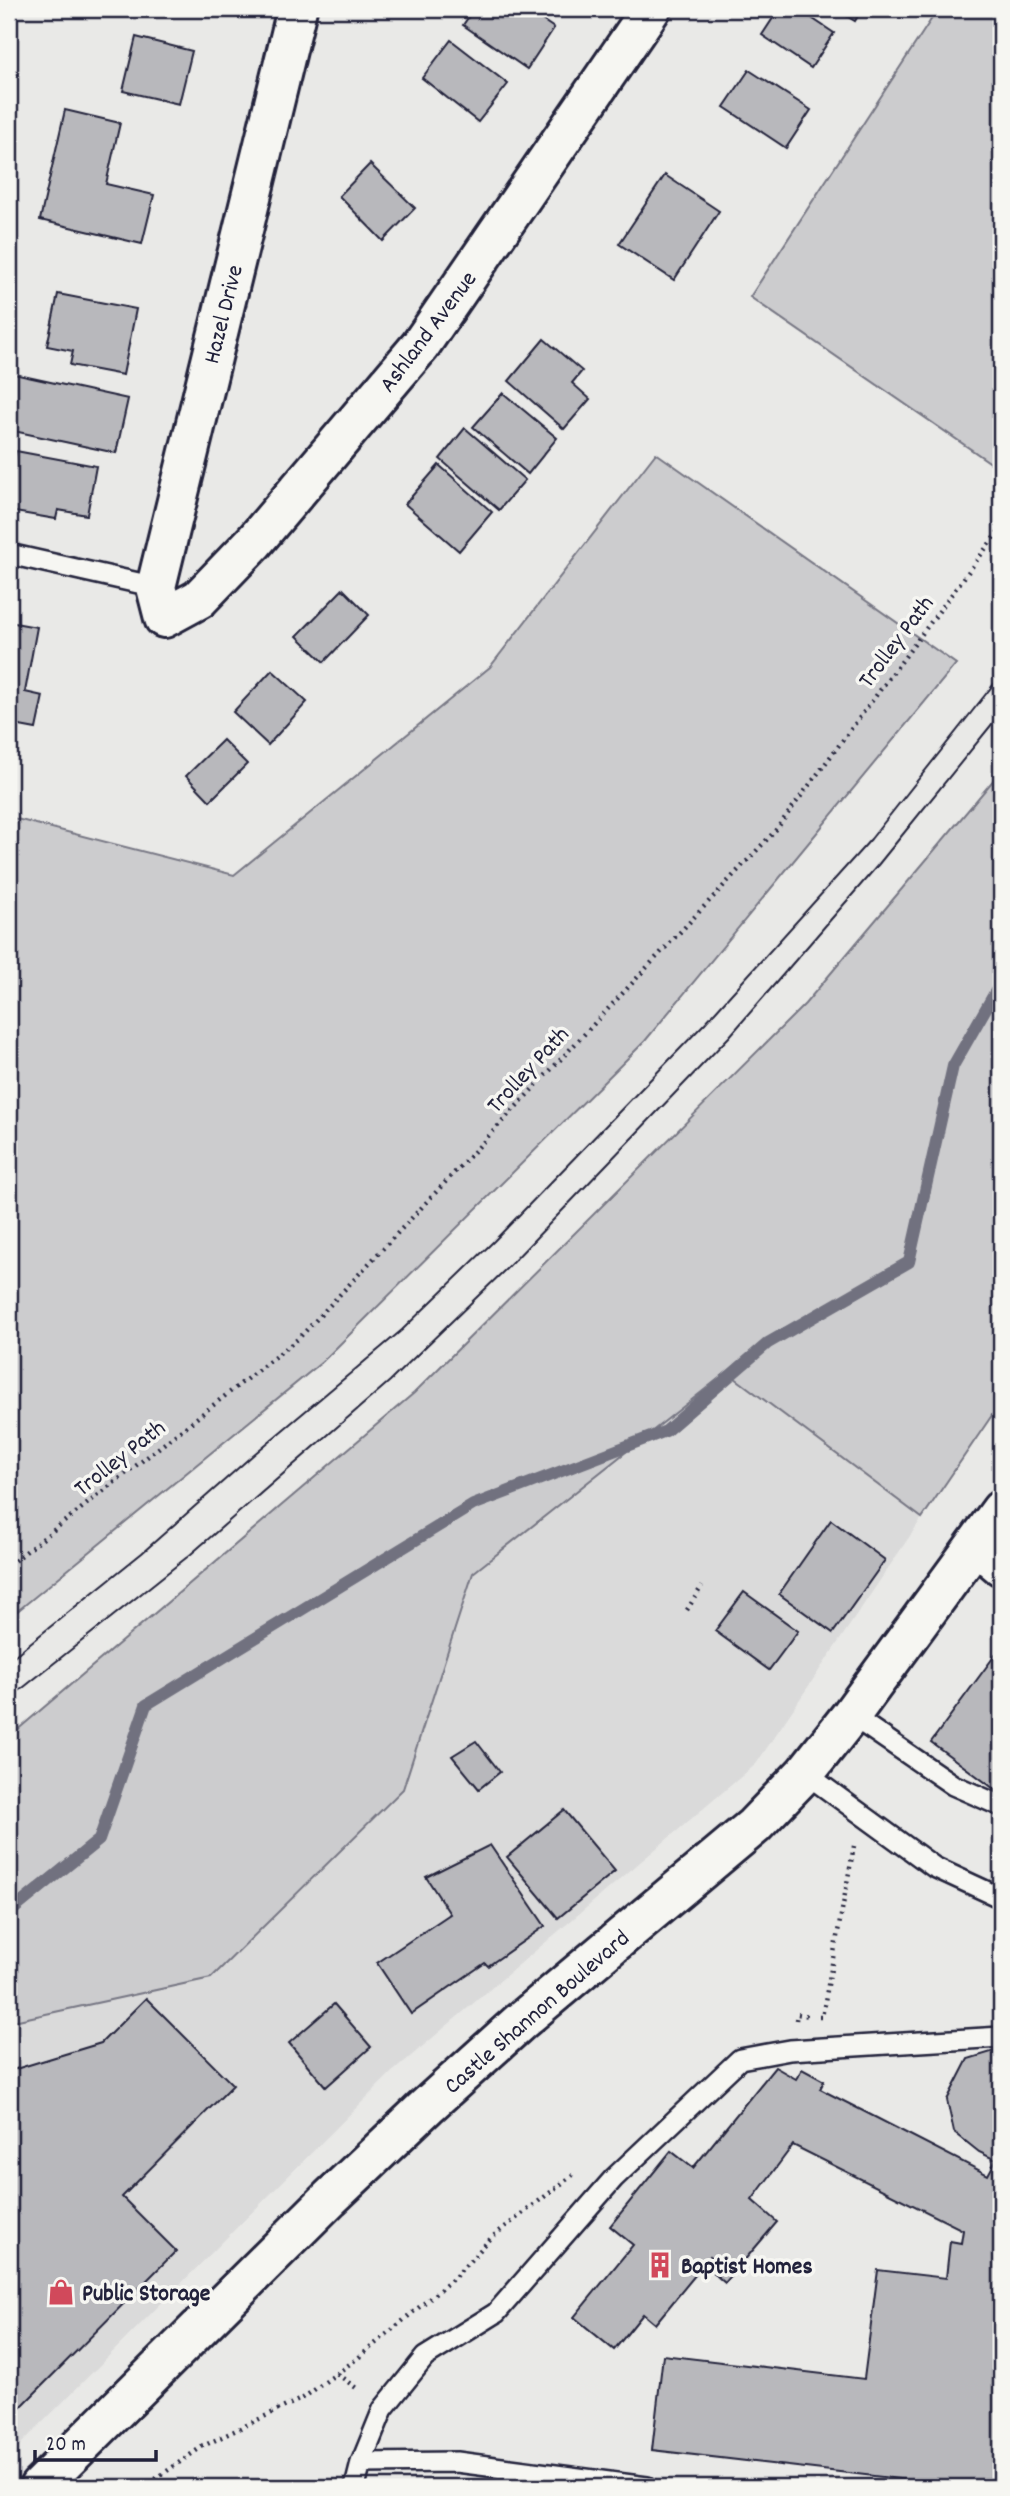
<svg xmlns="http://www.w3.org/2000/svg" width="1010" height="2496" font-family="Dekko,sans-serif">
	<rect width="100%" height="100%" fill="#e9e9e7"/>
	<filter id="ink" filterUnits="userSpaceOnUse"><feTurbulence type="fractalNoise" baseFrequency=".0143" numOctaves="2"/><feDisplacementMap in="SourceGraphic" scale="14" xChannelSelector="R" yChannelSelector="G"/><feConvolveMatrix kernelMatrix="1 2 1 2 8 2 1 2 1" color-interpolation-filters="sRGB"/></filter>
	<g filter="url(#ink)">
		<!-- built -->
		<path fill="#dadada" d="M727 1371 922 1518 756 1764 391 2073 9 2456V2022L211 1978 403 1789 473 1573Z"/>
		<!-- green -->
		<g fill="#ccccce" stroke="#777784" stroke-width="2">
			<path d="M938 9H1001V470L750 297Z"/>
			<path d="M656 453 956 664 645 1041 322 1362 9 1618V817L234 875 490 667Z"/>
			<path d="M1001 771V1402L922 1518 727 1372 473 1573 403 1789 211 1978 9 2022V1737L414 1393 805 1004Z"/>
		</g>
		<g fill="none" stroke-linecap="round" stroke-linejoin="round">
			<!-- stream -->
			<path stroke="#71717f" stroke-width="12" d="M9 1913 99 1840 146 1705 473 1505 666 1431 768 1343 909 1262 953 1066 1001 982"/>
		</g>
		<!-- building -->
		<g fill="#b8b8bc" stroke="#22223b" stroke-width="2">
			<path d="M474 9H526L554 28 527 69 463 25Z"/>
			<path d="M779 9H798L834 33 811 68 762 35Z"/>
			<path d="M835 9H862L855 21Z"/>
			<path d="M136 37 192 51 179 104 123 91Z"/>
			<path d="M451 40 508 84 478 122 422 78Z"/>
			<path d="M749 70 811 110 786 148 724 107Z"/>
			<path d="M65 110 120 123 106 184 154 195 142 244 40 220Z"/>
			<path d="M370 164 415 208 383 241 339 196Z"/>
			<path d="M665 175 719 211 674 280 619 244Z"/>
			<path d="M58 294 136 309 123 375 70 365 73 351 47 346Z"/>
			<path d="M544 339 582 371 572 383 590 399 564 429 509 381Z"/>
			<path d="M14 374 128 399 116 453 9 430V395Z"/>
			<path d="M503 393 557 438 528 474 473 427Z"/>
			<path d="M465 428 525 480 499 510 440 459Z"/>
			<path d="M16 451 96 466 87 515 58 510 56 519 9 511V492Z"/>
			<path d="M439 465 492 512 459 551 405 504Z"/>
			<path d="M343 589 369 615 324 662 297 636Z"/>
			<path d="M9 622 37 627 25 692 43 696 36 729 9 724Z"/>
			<path d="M272 670 307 702 268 745 233 712Z"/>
			<path d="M223 740 247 764 210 801 186 776Z"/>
			<path d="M831 1520 885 1560 833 1633 779 1594Z"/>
			<path d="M744 1592 798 1631 769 1670 715 1631Z"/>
			<path d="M1001 1647V1794L931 1742Z"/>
			<path d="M476 1741 500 1772 479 1789 452 1756Z"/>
			<path d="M564 1810 615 1871 558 1918 507 1857Z"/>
			<path d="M490 1845 545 1926 488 1966 485 1963 411 2014 377 1963 450 1914 426 1877Z"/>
			<path d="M146 1998 233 2085 122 2197 176 2251 9 2419V2071L101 2043Z"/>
			<path d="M334 2004 371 2047 326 2087 289 2043Z"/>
			<path d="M1001 2049V2487H968L652 2450 663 2355 864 2379 878 2270 946 2278 950 2241 961 2243 963 2230 793 2145 752 2200 777 2222 725 2283 709 2269 715 2261 710 2257 655 2324 643 2314 614 2350 574 2317 633 2245 610 2226 671 2151 693 2168 775 2067 796 2079 802 2069 824 2081 820 2089 988 2175 996 2160 979 2152 954 2132 947 2100 968 2059Z"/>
		</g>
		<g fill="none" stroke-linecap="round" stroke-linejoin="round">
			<!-- lane casing -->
			<g stroke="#22223b" stroke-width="24">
				<g id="lane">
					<path d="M9 554 156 587"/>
					<path d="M851 1715 953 1785 1001 1806"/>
					<path d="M805 1773 934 1867 1001 1898"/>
					<path d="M361 2463 383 2409 425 2357 496 2313 614 2178 740 2059 790 2050 1001 2037"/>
					<path d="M355 2487 361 2463 457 2462 647 2487"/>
				</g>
			</g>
			<!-- street casing -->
			<g stroke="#22223b" stroke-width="44">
				<g id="street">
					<path d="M297 9 156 587 164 618 199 599 254 542 420 346 651 9"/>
					<path d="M976 1545 1001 1566"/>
				</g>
			</g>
			<!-- secondary casing -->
			<g stroke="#22223b" stroke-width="44">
				<path id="secondary" d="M39 2487 330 2198 427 2106 521 2021 754 1826 805 1773 851 1715 1001 1510"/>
			</g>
			<!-- path -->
			<g stroke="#22223b" stroke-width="4.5" stroke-dasharray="2 5" stroke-linecap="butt">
				<path d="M9 1565 299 1338 775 831 1001 528"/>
				<path d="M687 1610 702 1586"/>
				<path d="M819 2017H822L854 1846"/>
				<path d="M796 2020 797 2014 810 2016"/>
				<path d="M337 2374 359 2390"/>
				<path d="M144 2487 203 2446 303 2398 358 2358 453 2279 492 2237 573 2175"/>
			</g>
			<!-- lane -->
			<use href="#lane" stroke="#f6f6f2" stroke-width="19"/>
			<!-- street -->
			<use href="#street" stroke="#f6f6f2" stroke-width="38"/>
			<!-- secondary -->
			<use href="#secondary" stroke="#f6f6f2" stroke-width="38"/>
			<!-- tram -->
			<g stroke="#22223b" stroke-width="2">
				<path d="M9 1660 142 1553 253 1455 402 1330 494 1241 705 1023 871 839 1001 675"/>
				<path d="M9 1699 191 1554 390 1381 507 1268 729 1037 878 865 1001 713"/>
			</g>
		</g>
	</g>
	<!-- icons -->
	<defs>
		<g id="building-bare" transform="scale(2.1)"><path d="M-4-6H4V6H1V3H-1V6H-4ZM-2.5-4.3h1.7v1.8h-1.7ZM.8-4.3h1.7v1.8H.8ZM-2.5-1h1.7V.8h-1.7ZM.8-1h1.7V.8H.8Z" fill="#d1495b" stroke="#f6f6f2" stroke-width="2.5" paint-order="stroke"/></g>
		<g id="shop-bare" transform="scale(2.1)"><path d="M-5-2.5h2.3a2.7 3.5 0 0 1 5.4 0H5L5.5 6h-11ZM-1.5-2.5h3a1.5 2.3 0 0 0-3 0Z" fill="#d1495b" stroke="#f6f6f2" stroke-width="2.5" paint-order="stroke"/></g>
	</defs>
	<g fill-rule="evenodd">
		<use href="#building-bare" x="660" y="2265"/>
		<use href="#shop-bare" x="61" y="2292"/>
	</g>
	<g text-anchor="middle" stroke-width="7" stroke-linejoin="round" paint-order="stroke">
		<!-- street labels -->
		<g font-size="24" fill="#22223b" stroke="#f6f6f2">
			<text transform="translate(222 314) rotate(-76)" y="8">Hazel Drive</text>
			<text transform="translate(427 331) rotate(-53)" y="8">Ashland Avenue</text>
			<text transform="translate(895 641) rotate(-53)" y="8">Trolley Path</text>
			<text transform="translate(527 1069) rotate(-47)" y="8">Trolley Path</text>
			<text transform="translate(119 1457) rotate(-38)" y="8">Trolley Path</text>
			<text transform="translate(536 2011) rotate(-41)" y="8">Castle Shannon Boulevard</text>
		</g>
		<!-- poi labels -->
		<g font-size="24" font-weight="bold" fill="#22223b" stroke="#f6f6f2" text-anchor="start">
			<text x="681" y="2273">Baptist Homes</text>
			<text x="82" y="2300">Public Storage</text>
		</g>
	</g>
	<!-- margin -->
	<rect width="1010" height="2496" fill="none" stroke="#f6f6f2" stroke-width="35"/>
	<rect x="18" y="18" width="975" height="2461" fill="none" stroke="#22223b" stroke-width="2.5" filter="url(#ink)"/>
	<!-- scale -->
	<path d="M35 2450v10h121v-10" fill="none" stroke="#22223b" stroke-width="3.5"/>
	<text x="46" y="2450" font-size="21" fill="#22223b" stroke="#f6f6f2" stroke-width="5" paint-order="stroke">20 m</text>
</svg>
